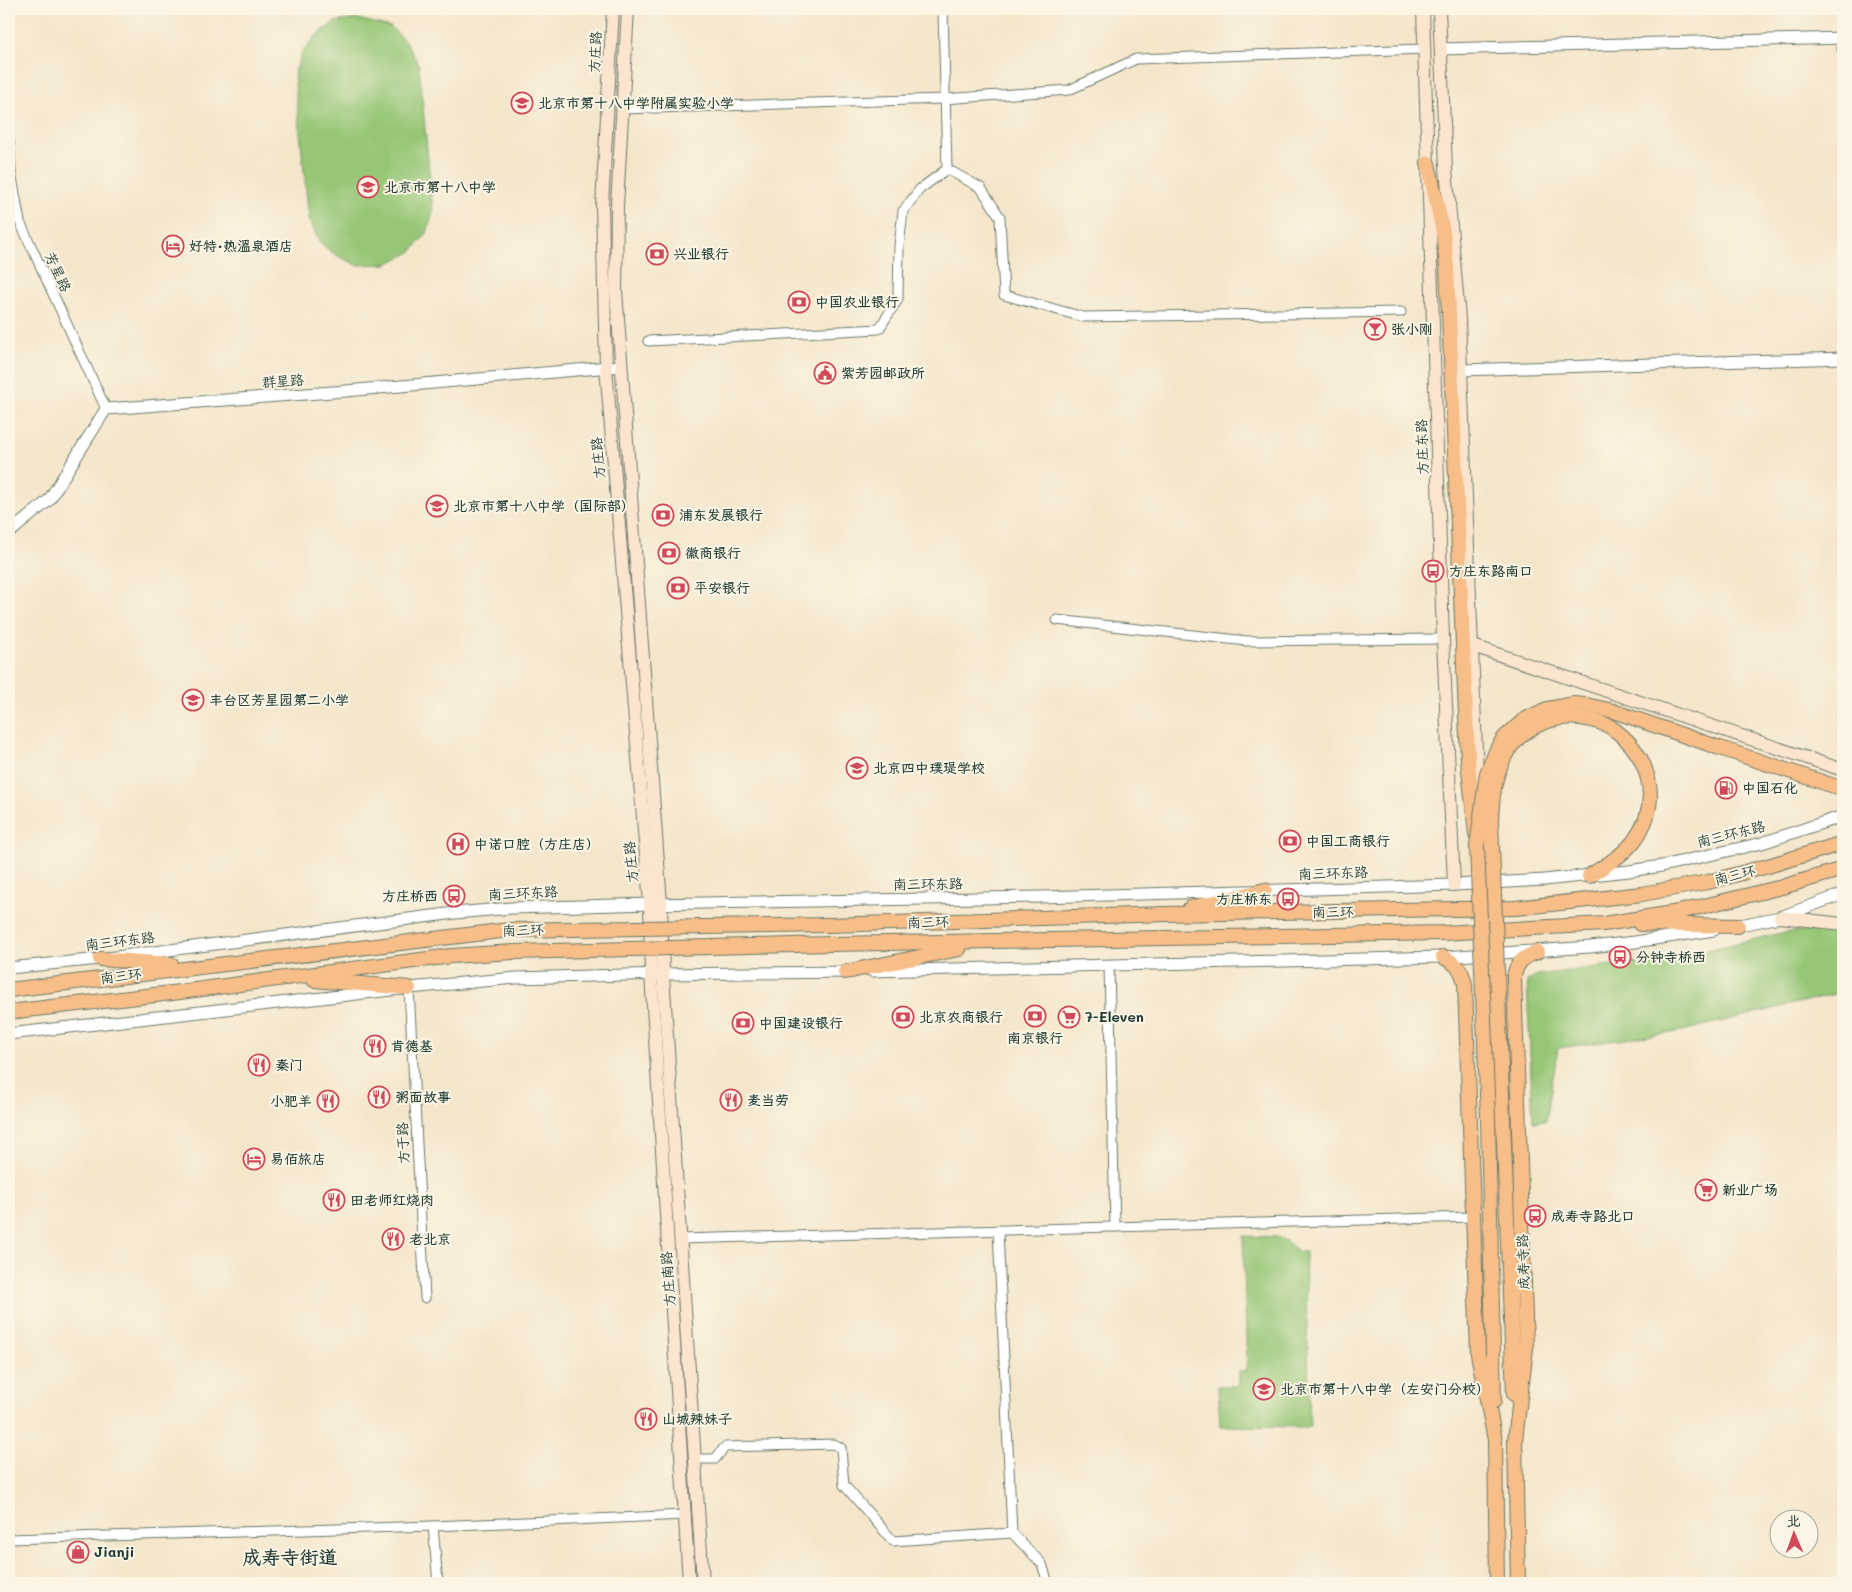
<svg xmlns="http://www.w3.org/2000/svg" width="1852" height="1592" font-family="Mali,'LXGW WenKai TC',sans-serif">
	<rect width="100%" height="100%" fill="#fcf5e5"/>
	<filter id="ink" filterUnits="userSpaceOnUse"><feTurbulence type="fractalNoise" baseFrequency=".02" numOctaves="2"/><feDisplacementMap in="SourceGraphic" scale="10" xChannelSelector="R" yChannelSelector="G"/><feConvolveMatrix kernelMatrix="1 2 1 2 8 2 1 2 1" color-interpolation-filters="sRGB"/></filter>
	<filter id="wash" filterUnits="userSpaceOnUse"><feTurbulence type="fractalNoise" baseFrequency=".0096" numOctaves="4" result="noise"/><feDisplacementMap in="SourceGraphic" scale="20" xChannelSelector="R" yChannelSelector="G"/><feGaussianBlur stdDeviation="1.12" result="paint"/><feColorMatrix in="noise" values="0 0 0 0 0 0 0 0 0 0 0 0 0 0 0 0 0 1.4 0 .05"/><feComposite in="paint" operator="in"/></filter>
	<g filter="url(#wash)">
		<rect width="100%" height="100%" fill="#f4e6cb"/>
		<!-- green -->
		<g fill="#96c676" stroke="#5a8255">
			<path d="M358 19 391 27 407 43 419 66 433 212 427 233 411 252 386 264 357 265 336 255 320 243 309 219 294 75 302 52 316 36 335 22Z"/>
			<path d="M1843 929V992L1678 1032 1558 1048 1546 1121 1533 1122 1527 981 1537 975 1680 956 1781 933 1814 930Z"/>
			<path d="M1243 1236 1277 1237 1286 1241 1299 1252H1305L1310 1427 1220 1426 1218 1386H1239V1371L1247 1370Z"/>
		</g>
	</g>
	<g filter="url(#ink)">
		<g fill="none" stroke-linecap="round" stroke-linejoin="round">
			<!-- minor casing -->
			<g stroke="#6a7869" stroke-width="11">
				<g id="minor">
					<path d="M623 109 944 99 1069 90 1136 59 1425 49"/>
					<path d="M9 140 11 172 20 222 106 409"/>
					<path d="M947 169 981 188 1000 217 1004 295 1083 317 1401 312"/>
					<path d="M648 341 879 329 898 299 899 246 903 211 920 189 947 169 943 9"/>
					<path d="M1057 620 1247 641 1443 639"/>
					<path d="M1109 965 1115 1227"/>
					<path d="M409 988 425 1298"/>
					<path d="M998 1230 1012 1533 1042 1564 1048 1583"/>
					<path d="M680 1239 1473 1217"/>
					<path d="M695 1459H715L725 1447 834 1444 841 1448 844 1485 893 1541 1012 1533"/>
					<path d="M433 1526 438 1583"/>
					<path d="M9 1539 433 1526 686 1515"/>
				</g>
			</g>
			<!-- tertiary casing -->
			<g stroke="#6a7869" stroke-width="13">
				<g id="tertiary">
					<path d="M1441 49 1843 38V49"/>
					<path d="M1461 370 1843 358"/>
					<path d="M9 533 49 500 106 409 346 391 621 366"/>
					<path d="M1730 927 1780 917 1843 894"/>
					<path d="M9 968 100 959 455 913 512 908 650 904 1040 897 1454 885 1544 880 1629 871 1662 866 1762 843 1843 816"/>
					<path d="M872 971 1443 957 1590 947 1635 942 1714 930"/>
					<path d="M9 1034 409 988 516 978 663 974 853 972"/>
				</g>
			</g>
			<!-- secondary casing -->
			<g stroke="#6a7869" stroke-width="14">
				<g id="secondary">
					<path d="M613 9 602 206 606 367 650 904 651 974 689 1583"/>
					<path d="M628 9 617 206 616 291 661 904 663 974 703 1583"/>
					<path d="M1423 9 1443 639 1454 885"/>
					<path d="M1439 9 1446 168 1459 318 1478 801"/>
					<path d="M1473 646 1843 770"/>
					<path d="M1780 917 1843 924"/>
				</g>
			</g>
			<!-- primary casing -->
			<g stroke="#6a7869" stroke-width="16">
				<g id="primary">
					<path d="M1428 163 1443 232 1447 267 1468 761 1476 834"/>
					<path d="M1717 747 1843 789"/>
					<path d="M1589 876C1605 866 1622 856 1634 841 1664 800 1649 752 1609 726"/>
					<path d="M1443 957C1456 963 1462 969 1465 984L1478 1354 1495 1440 1497 1583"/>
					<path d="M1488 1119 1494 1401"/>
					<path d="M1503 1119 1514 1394"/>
					<path d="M1518 1583 1515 1440 1526 1348 1514 976C1517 962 1523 957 1537 952"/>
				</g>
			</g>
			<!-- trunk casing -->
			<g stroke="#6a7869" stroke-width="16">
				<g id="trunk">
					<path d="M1190 908 1265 890"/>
					<path d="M1640 924 1738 926"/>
					<path d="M829 925 1166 914 1515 908 1642 894 1708 882 1768 866 1843 843"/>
					<path d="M831 944 1443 933 1604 924 1679 912 1782 887 1843 869"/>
					<path d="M100 959 171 964"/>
					<path d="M845 972 959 949"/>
					<path d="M314 980 409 988"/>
					<path d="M9 990 509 930"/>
					<path d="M9 1012 172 993 451 956 513 952"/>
				</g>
			</g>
			<!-- minor -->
			<use href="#minor" stroke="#fff" stroke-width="9"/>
			<!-- tertiary -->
			<use href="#tertiary" stroke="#fff" stroke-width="11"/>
			<!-- secondary -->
			<use href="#secondary" stroke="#fce5cf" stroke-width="12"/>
			<!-- primary -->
			<use href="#primary" stroke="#f7be88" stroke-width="14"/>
			<!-- trunk -->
			<use href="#trunk" stroke="#f7be88" stroke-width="14"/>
			<!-- primary-bridge casing -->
			<g stroke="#6a7869" stroke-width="16" stroke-linecap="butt">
				<g id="primary-bridge">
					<path d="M1488 1119 1477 846 1487 773 1497 749 1504 738 1524 720 1547 709 1573 704 1586 705 1613 711 1717 747"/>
					<path d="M1503 1119 1491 820C1492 803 1493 784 1500 767 1517 721 1566 707 1609 726"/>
				</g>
			</g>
			<!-- trunk-bridge casing -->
			<g stroke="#6a7869" stroke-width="16" stroke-linecap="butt">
				<g id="trunk-bridge">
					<path d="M509 930 829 925"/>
					<path d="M513 952 831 944"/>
				</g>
			</g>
			<!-- primary-bridge -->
			<use href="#primary-bridge" stroke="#f7be88" stroke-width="14"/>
			<!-- trunk-bridge -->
			<use href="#trunk-bridge" stroke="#f7be88" stroke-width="14"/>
		</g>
	</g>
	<!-- icons -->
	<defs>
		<g id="school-ring" transform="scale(1.125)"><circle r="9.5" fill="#fcf5e5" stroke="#d1495b" stroke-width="1.5"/><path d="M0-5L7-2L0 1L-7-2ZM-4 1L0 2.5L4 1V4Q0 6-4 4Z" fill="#d1495b"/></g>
		<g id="hotel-ring" transform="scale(1.125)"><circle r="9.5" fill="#fcf5e5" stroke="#d1495b" stroke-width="1.5"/><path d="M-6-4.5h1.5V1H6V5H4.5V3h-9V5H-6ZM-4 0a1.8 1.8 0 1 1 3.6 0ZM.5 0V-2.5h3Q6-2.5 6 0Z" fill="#d1495b"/></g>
		<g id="bank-ring" transform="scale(1.125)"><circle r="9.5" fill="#fcf5e5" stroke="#d1495b" stroke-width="1.5"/><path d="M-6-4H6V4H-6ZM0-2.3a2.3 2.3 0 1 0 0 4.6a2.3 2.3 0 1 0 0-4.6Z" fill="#d1495b"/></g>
		<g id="bar-ring" transform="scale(1.125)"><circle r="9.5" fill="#fcf5e5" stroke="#d1495b" stroke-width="1.5"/><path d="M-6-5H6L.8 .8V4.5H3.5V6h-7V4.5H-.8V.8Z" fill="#d1495b"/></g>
		<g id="civic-ring" transform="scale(1.125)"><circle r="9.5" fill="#fcf5e5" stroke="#d1495b" stroke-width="1.5"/><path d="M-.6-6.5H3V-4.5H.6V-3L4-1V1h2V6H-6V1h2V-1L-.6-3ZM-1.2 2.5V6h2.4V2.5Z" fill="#d1495b"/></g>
		<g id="bus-ring" transform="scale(1.125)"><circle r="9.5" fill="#fcf5e5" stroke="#d1495b" stroke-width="1.5"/><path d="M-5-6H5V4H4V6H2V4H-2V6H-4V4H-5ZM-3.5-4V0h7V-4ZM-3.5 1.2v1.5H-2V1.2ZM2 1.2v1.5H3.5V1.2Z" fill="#d1495b"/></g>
		<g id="fuel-ring" transform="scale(1.125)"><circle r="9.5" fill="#fcf5e5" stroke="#d1495b" stroke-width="1.5"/><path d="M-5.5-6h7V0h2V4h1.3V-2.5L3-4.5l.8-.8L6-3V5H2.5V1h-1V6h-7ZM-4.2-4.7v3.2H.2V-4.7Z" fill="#d1495b"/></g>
		<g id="hospital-ring" transform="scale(1.125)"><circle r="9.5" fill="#fcf5e5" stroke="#d1495b" stroke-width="1.5"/><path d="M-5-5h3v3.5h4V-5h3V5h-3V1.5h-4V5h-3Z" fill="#d1495b"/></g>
		<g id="supermarket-ring" transform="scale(1.125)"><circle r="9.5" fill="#fcf5e5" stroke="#d1495b" stroke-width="1.5"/><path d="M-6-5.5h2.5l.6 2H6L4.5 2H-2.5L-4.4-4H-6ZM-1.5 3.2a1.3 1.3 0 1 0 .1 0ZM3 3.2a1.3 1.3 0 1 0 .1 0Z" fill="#d1495b"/></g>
		<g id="restaurant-ring" transform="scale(1.125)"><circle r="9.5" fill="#fcf5e5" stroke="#d1495b" stroke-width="1.5"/><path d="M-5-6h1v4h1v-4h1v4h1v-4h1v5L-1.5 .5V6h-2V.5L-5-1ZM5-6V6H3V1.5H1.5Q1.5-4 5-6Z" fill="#d1495b"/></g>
		<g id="shop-ring" transform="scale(1.125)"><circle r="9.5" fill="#fcf5e5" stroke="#d1495b" stroke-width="1.5"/><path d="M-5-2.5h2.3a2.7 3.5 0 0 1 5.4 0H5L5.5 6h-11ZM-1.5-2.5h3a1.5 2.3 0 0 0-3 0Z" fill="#d1495b"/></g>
	</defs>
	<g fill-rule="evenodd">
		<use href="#school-ring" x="522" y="103"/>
		<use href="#school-ring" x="368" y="187"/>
		<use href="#hotel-ring" x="173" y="246"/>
		<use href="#bank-ring" x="657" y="254"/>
		<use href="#bank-ring" x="799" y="302"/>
		<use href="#bar-ring" x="1375" y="329"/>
		<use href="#civic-ring" x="825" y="373"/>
		<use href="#school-ring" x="437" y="506"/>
		<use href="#bank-ring" x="663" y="515"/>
		<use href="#bank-ring" x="669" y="553"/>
		<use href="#bus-ring" x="1433" y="571"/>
		<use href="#bank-ring" x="678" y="588"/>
		<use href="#school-ring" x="193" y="700"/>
		<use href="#school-ring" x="857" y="768"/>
		<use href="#fuel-ring" x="1726" y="788"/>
		<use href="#bank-ring" x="1290" y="841"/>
		<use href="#hospital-ring" x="458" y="844"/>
		<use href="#bus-ring" x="454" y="896"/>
		<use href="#bus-ring" x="1288" y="899"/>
		<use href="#bus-ring" x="1620" y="957"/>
		<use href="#bank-ring" x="1035" y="1016"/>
		<use href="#bank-ring" x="903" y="1017"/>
		<use href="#supermarket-ring" x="1069" y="1017"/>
		<use href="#bank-ring" x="743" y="1023"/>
		<use href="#restaurant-ring" x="375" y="1046"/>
		<use href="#restaurant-ring" x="259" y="1065"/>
		<use href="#restaurant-ring" x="379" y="1097"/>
		<use href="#restaurant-ring" x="731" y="1100"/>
		<use href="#restaurant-ring" x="328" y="1101"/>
		<use href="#hotel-ring" x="254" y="1159"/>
		<use href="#supermarket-ring" x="1706" y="1190"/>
		<use href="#restaurant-ring" x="334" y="1200"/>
		<use href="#bus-ring" x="1535" y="1216"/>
		<use href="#restaurant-ring" x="393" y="1239"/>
		<use href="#school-ring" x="1264" y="1389"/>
		<use href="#restaurant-ring" x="646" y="1419"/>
		<use href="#shop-ring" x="78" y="1552"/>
	</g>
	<g text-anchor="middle" stroke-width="4" stroke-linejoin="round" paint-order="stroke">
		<!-- street labels -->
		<g font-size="14" fill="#1f3d34" stroke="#fcf5e5">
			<text transform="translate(595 52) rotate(-87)" y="5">方庄路</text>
			<text transform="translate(58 272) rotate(65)" y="5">芳星路</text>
			<text transform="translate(283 381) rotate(-4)" y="5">群星路</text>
			<text transform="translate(1422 447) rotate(-92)" y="5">方庄东路</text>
			<text transform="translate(598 458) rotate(-95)" y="5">方庄路</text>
			<text transform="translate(1731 834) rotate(-14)" y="5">南三环东路</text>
			<text transform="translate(631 862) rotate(-95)" y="5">方庄路</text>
			<text transform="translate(1333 873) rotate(-2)" y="5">南三环东路</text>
			<text transform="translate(1735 875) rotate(-14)" y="5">南三环</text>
			<text transform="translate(928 884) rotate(-1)" y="5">南三环东路</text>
			<text transform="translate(523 893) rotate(-3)" y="5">南三环东路</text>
			<text transform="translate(1333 912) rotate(-1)" y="5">南三环</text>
			<text transform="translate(928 922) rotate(-2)" y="5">南三环</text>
			<text transform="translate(523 930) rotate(-2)" y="5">南三环</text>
			<text transform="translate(120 941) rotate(-7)" y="5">南三环东路</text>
			<text transform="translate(121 976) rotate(-7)" y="5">南三环</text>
			<text transform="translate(403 1143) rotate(-93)" y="5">方于路</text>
			<text transform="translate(1523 1262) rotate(-92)" y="5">成寿寺路</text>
			<text transform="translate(668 1279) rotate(-94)" y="5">方庄南路</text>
		</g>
		<!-- poi labels -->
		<g font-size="14" font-weight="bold" fill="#1f3d34" stroke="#fcf5e5" text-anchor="start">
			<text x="538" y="108">北京市第十八中学附属实验小学</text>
			<text x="384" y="192">北京市第十八中学</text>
			<text x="189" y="251">好特·热温泉酒店</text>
			<text x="673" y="259">兴业银行</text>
			<text x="815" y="307">中国农业银行</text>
			<text x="1391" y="334">张小刚</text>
			<text x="841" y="378">紫芳园邮政所</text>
			<text x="453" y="511">北京市第十八中学（国际部）</text>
			<text x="679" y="520">浦东发展银行</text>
			<text x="685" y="558">徽商银行</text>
			<text x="1449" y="576">方庄东路南口</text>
			<text x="694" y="593">平安银行</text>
			<text x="209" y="705">丰台区芳星园第二小学</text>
			<text x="873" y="773">北京四中璞瑅学校</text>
			<text x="1742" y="793">中国石化</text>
			<text x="1306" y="846">中国工商银行</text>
			<text x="474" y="849">中诺口腔（方庄店）</text>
			<text x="438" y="901" text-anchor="end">方庄桥西</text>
			<text x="1272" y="904" text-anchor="end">方庄桥东</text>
			<text x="1636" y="962">分钟寺桥西</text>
			<text x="919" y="1022">北京农商银行</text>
			<text x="1085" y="1022">7-Eleven</text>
			<text x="759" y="1028">中国建设银行</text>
			<text x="1035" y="1043" text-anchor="middle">南京银行</text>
			<text x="391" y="1051">肯德基</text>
			<text x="275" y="1070">秦门</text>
			<text x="395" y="1102">粥面故事</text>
			<text x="747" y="1105">麦当劳</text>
			<text x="312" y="1106" text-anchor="end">小肥羊</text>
			<text x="270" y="1164">易佰旅店</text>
			<text x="1722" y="1195">新业广场</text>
			<text x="350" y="1205">田老师红烧肉</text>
			<text x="1551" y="1221">成寿寺路北口</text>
			<text x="409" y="1244">老北京</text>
			<text x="1280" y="1394">北京市第十八中学（左安门分校）</text>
			<text x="662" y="1424">山城辣妹子</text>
			<text x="94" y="1557">Jianji</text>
		</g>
		<!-- district labels -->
		<g font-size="19" font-weight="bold" fill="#1f3d34" stroke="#fcf5e5">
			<text x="290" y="1564">成寿寺街道</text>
		</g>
	</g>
	<!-- margin -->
	<rect width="1852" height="1592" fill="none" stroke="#fcf5e5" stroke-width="30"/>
	<!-- north arrow -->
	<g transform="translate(1794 1534) rotate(358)"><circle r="24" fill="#fcf5e5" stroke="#a4ab9e"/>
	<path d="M0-4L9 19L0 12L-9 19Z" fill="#d1495b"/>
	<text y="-8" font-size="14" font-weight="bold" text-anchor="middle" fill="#1f3d34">北</text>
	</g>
</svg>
